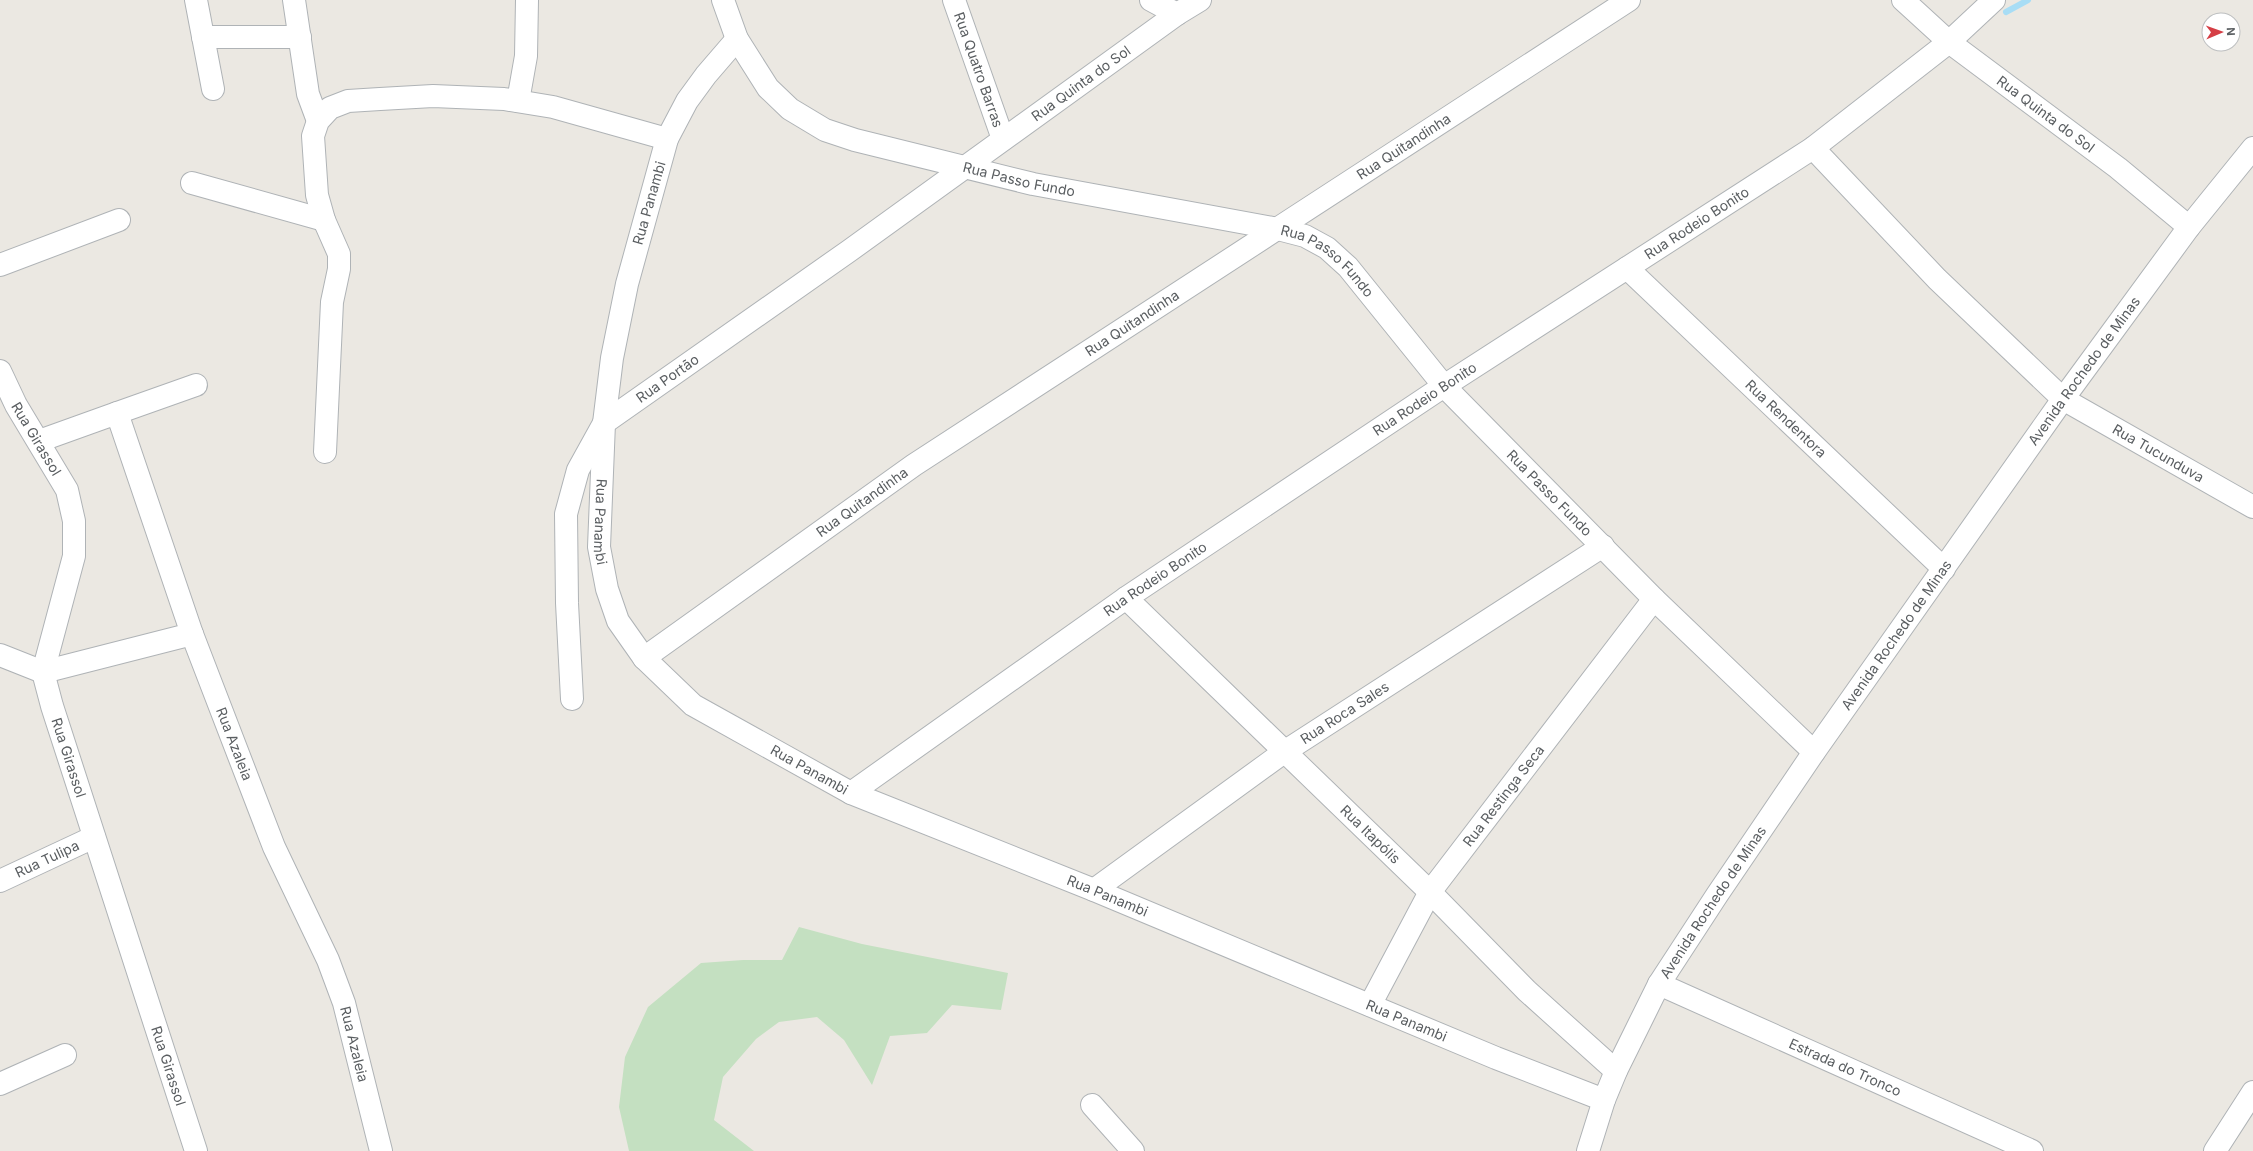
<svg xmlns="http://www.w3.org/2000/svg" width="2253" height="1151" font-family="Inter,sans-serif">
	<rect width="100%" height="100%" fill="#ebe8e2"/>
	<!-- green -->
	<path fill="#c4e0c1" d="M799 927 862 944 1008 973 1001 1010 952 1005 927 1033 890 1036 872 1085 844 1040 817 1017 779 1022 756 1039 723 1077 714 1120 754 1151H629L619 1107 625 1057 648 1007 701 963 743 960H782Z"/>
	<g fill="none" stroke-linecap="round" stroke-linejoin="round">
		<!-- stream -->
		<path stroke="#a8ddf5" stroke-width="6" d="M2006 12 2028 0"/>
		<!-- minor casing -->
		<g stroke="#afb3b6" stroke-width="24">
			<g id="minor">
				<path d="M196 0 213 89"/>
				<path d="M294 0 308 94 318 121"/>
				<path id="s1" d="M723 0 737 39 768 88 790 109 825 130 855 140 1033 184 1278 229 1305 236 1327 248 1348 267 1444 386 1654 599 1814 752"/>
				<path id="s2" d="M954 0 1003 139"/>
				<path d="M1151 0 1177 14"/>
				<path id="s3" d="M1903 0 1949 42 2118 168 2189 227"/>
				<path d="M203 37H300"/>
				<path id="s4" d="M737 39 706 75 687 101 667 139 627 284 612 358 604 423 599 547 607 589 618 621 644 658 693 705 851 793 1094 890 1496 1058 1604 1100"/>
				<path d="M518 101 526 56 527 0"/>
				<path id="s5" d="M1813 148 1937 279 2063 399 2253 507"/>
				<path d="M192 183 324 220"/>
				<path d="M0 265 119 220"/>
				<path id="s6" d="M1627 268 1944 569"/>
				<path id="s7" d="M0 371 16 405 67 490 74 521V556L43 672 52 706 196 1151"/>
				<path d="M117 413 196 385"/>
				<path id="s8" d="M39 441 117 413 192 634 274 847 328 960 344 1003 381 1151"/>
				<path d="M325 452 332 302 339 269V254L324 220 317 195 313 136 318 121 330 108 348 101 380 99 433 96 504 99 553 107 667 139"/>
				<path id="s9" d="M1126 598 1430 892 1527 991 1616 1071"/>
				<path d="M0 655 43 672 192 634"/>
				<path id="s10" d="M644 658 914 465 1629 0"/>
				<path id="s11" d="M572 699 567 603 566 514 578 470 604 423 849 251 1177 14 1200 0"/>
				<path id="s12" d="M851 793 1126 598 1444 386 1813 148 1949 42 1994 0"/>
				<path id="s13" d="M0 881 94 837"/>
				<path id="s14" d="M1094 890 1284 752 1603 546"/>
				<path id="s15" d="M1659 984 2032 1151"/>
				<path id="s16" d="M1370 1005 1430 892 1654 599"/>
				<path d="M0 1084 65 1055"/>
				<path d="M1092 1105 1133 1151"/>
				<path id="s17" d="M1588 1151 1604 1100 1616 1071 1659 984 1717 895 1814 752 2063 399 2189 227 2253 148"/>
				<path d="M2215 1151 2253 1092"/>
			</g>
		</g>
		<!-- minor -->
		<use href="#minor" stroke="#fff" stroke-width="22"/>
	</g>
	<g text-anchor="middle" stroke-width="4" stroke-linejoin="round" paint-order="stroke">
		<!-- street labels -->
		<g font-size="14" fill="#5a5e61" stroke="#fff">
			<text dy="5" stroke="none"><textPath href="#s2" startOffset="74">Rua Quatro Barras</textPath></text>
			<text dy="5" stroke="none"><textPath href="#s11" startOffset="870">Rua Quinta do Sol</textPath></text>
			<text dy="5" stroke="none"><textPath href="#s3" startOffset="183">Rua Quinta do Sol</textPath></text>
			<text dy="5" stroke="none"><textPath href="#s10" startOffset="916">Rua Quitandinha</textPath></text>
			<text dy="5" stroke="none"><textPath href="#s1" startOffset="371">Rua Passo Fundo</textPath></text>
			<text transform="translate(649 203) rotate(-74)" y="5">Rua Panambi</text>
			<text dy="5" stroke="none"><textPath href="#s12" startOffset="1020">Rua Rodeio Bonito</textPath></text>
			<text dy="5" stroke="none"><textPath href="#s1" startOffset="695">Rua Passo Fundo</textPath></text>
			<text dy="5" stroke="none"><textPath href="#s10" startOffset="592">Rua Quitandinha</textPath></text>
			<text dy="5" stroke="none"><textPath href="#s17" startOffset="928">Avenida Rochedo de Minas</textPath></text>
			<text dy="5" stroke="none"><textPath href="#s11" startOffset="362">Rua Portão</textPath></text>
			<text dy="5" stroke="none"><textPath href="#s12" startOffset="696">Rua Rodeio Bonito</textPath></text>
			<text dy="5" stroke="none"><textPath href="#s6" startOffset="219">Rua Rendentora</textPath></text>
			<text dy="5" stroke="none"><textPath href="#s7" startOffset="77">Rua Girassol</textPath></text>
			<text dy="5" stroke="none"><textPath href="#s5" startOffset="464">Rua Tucunduva</textPath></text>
			<text dy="5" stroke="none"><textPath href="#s1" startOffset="1019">Rua Passo Fundo</textPath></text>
			<text dy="5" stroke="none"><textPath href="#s10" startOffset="268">Rua Quitandinha</textPath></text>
			<text dy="5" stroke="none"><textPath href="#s4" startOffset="513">Rua Panambi</textPath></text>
			<text dy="5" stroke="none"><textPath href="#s12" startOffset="372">Rua Rodeio Bonito</textPath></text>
			<text dy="5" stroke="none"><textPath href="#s17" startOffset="604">Avenida Rochedo de Minas</textPath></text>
			<text dy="5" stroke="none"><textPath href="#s14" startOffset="307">Rua Roca Sales</textPath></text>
			<text dy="5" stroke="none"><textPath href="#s8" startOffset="434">Rua Azaleia</textPath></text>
			<text dy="5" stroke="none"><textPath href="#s7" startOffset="413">Rua Girassol</textPath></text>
			<text dy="5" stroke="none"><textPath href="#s4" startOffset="861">Rua Panambi</textPath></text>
			<text dy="5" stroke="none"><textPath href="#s16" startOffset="249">Rua Restinga Seca</textPath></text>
			<text dy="5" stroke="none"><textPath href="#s9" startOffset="340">Rua Itapólis</textPath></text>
			<text dy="5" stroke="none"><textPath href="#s13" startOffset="52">Rua Tulipa</textPath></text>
			<text dy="5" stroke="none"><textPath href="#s4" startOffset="1185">Rua Panambi</textPath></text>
			<text dy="5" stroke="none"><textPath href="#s17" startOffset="280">Avenida Rochedo de Minas</textPath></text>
			<text dy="5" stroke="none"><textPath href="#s4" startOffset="1509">Rua Panambi</textPath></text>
			<text dy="5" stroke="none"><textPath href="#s8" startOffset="758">Rua Azaleia</textPath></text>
			<text dy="5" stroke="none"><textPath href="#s7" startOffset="737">Rua Girassol</textPath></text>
			<text dy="5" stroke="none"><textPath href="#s15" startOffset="204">Estrada do Tronco</textPath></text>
		</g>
	</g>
	<!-- north arrow -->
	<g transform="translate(2221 32) rotate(88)"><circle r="19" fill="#ffffff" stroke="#bdbfc0"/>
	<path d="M0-3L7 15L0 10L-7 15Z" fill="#d53e45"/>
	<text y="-6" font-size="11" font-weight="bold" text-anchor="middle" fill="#5a5e61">N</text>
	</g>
</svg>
